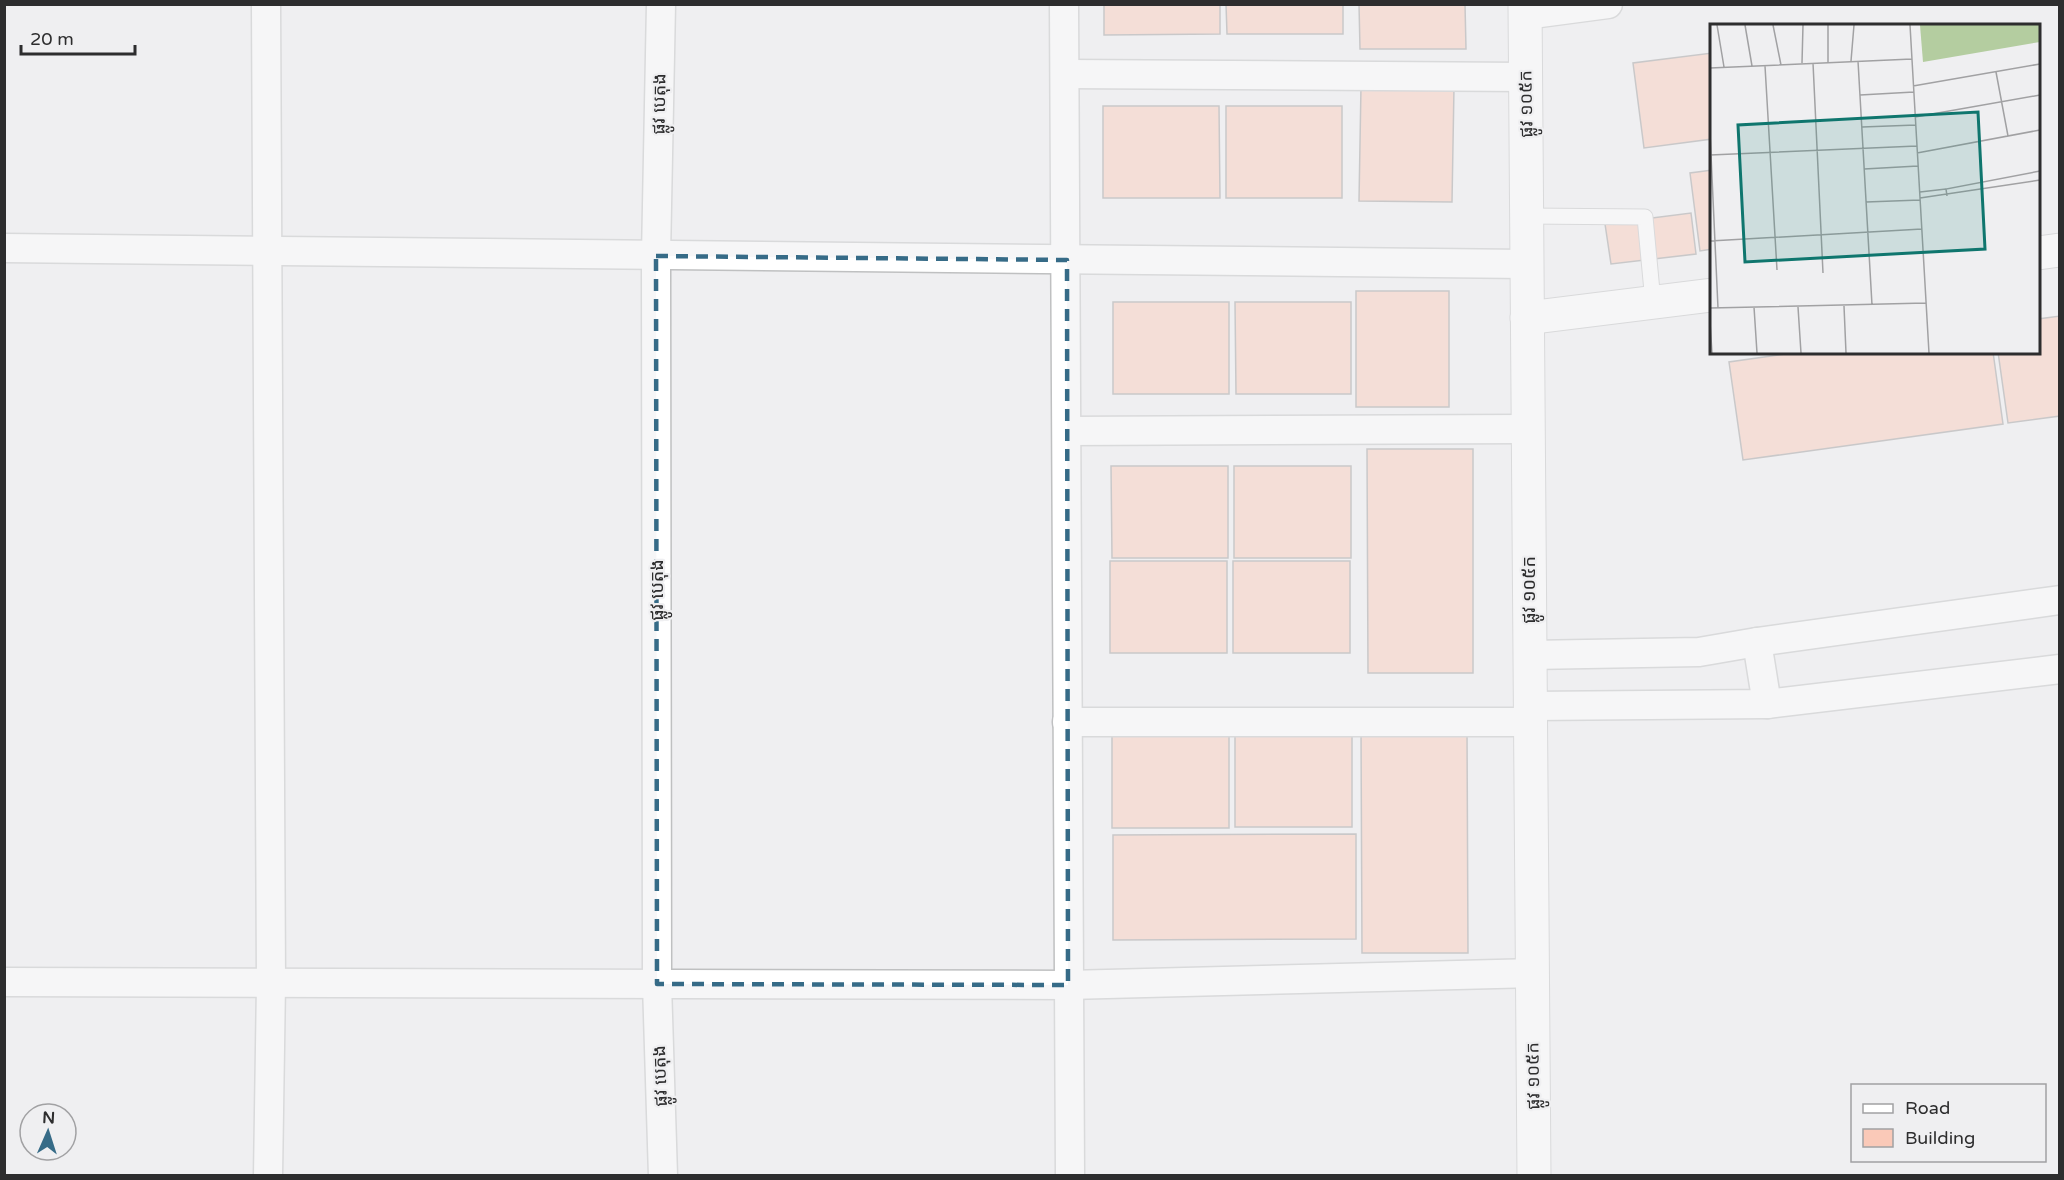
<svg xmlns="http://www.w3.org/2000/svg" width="2064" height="1180" font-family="'Varela Round','Noto Sans Khmer',sans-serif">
	<rect width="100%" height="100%" fill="#efeff1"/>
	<!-- building -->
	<g fill="#fac9b8" stroke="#9c9a9a" stroke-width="1.5">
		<path d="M1104 4H1220V34L1104 35Z"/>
		<path d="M1226 4H1343V34H1227Z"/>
		<path d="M1359 4H1465L1466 49H1360Z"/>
		<path d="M1712 53V139L1644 148 1633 63Z"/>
		<path d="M1361 86 1454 87 1452 202 1359 201Z"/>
		<path d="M1103 106H1219L1220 198H1103Z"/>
		<rect x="1226" y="106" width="116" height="92"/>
		<path d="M1712 170V249L1700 251 1690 173Z"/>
		<path d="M1691 213 1696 254 1611 264 1605 224Z"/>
		<rect x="1356" y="291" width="93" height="116"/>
		<rect x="1113" y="302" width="116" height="92"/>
		<path d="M1235 302H1351V394H1236Z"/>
		<path d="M2060 316V416L2008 423 1998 352H2038V319Z"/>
		<path d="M1800 352H1993L2003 424 1743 460 1729 362Z"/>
		<path d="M1367 449H1473V673H1368Z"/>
		<path d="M1111 466H1228V558H1112Z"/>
		<rect x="1234" y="466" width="117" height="92"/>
		<rect x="1110" y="561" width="117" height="92"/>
		<rect x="1233" y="561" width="117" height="92"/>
		<path d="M1467 728 1468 953H1362L1361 729Z"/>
		<rect x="1112" y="735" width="117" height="93"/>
		<path d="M1352 735V827H1235V736Z"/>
		<path d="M1356 834V939L1113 940V835Z"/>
	</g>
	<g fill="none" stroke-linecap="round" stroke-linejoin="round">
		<!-- service casing -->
		<g stroke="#bfc0c1" stroke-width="17">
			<path id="service" d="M1527 216 1645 217 1653 302"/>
		</g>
		<!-- minor casing -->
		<g stroke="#bfc0c1" stroke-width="31">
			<g id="minor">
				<path d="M266 4 271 983 268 1176"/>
				<path d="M661 4 656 256 657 984 663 1176"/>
				<path d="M1064 4C1068 395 1066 785 1070 1176"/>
				<path d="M1525 15 1608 4"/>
				<path d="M1065 74 1525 77"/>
				<path d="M4 248 1526 264"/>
				<path d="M1067 431 1528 429"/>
				<path d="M1530 655 1699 652 1757 642"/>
				<path d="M1767 704 1757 642 2060 600"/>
				<path d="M1530 706 1767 704 2060 669"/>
				<path d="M1067 722H1530"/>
				<path d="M4 982 1068 985 1532 973"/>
			</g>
		</g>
		<!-- tertiary casing -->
		<g stroke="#bfc0c1" stroke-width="35">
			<g id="tertiary">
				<path d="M2038 253 2060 250"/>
				<path d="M1527 318 1712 295"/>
			</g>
		</g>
		<!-- secondary casing -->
		<g stroke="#bfc0c1" stroke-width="35">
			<path id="secondary" d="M1525 4 1534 1176"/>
		</g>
		<!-- service -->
		<use href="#service" stroke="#fff" stroke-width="15"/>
		<!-- minor -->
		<use href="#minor" stroke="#fff" stroke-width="28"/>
		<!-- tertiary -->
		<use href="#tertiary" stroke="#fff" stroke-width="33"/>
		<!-- secondary -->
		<use href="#secondary" stroke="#fff" stroke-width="33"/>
	</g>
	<!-- marked area -->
	<path d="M0 0H2064V1180H0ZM656 256 1067 260 1068 985 657 984Z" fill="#efeff1" fill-opacity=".55" fill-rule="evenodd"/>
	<path fill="none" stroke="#366b87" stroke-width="4.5" stroke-dasharray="12 8" stroke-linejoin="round" d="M656 256 1067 260 1068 985 657 984Z"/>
	<g text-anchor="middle" stroke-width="4.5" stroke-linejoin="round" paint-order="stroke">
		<!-- street labels -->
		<g font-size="18" fill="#2d2d2e" stroke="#efeff1">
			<text transform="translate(659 104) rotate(-89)" y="6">ផ្លូវ បេតុង</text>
			<text transform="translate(1526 104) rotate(-91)" y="6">ផ្លូវ ១០៥ក</text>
			<text transform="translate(657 590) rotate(-90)" y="6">ផ្លូវ បេតុង</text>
			<text transform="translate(1529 590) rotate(-90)" y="6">ផ្លូវ ១០៥ក</text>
			<text transform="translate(660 1076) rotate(-92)" y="6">ផ្លូវ បេតុង</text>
			<text transform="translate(1533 1076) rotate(-91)" y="6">ផ្លូវ ១០៥ក</text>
		</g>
	</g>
	<!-- overview -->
	<g transform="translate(1710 24)">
		<rect width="330" height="330" fill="#efeff1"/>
		<path d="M210 1H330V18L213 38Z" fill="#b4cda0"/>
		<path fill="none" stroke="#a1a1a3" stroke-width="1.5" d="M7 1 14 43M35 1 42 42M63 1 71 41M200 1 219 329M141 37 144 1M148 37 162 281M118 38V1M92 39 93 1M103 39 113 249M55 42 67 246M0 44 202 35M286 48 298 112M203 62 330 40M150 71 204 68M205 93 330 71M152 103 206 101M0 109 8 284M207 129 330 106M0 131 207 122M154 145 208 142M210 168 236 165M237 172 236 165 330 147M210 174 330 156M156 178 210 176M0 217 212 205M134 282 136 329M44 283 47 329M88 283 91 329M0 284 216 279M0 298 2 329"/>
		<path fill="#0f766e" fill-opacity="0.15" stroke="#0f766e" stroke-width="3" d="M268 88 275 225 35 238 28 101Z"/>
		<rect width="330" height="330" fill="none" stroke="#2d2d2e" stroke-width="3"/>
	</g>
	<!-- border -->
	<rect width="2064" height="1180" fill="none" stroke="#2d2d2e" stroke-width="12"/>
	<!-- legend -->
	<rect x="1851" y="1084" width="195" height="78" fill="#efeff1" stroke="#a1a1a3" stroke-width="1.5"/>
	<rect x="1863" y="1104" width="30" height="9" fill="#ffffff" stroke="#a1a1a3" stroke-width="1.5"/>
	<text x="1905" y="1114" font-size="18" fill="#2d2d2e">Road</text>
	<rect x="1863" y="1129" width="30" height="18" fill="#fac9b8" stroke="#a1a1a3" stroke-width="1.5"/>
	<text x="1905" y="1144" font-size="18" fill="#2d2d2e">Building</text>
	<!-- north arrow -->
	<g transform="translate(48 1132) rotate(3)"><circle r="28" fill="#efeff1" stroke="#a1a1a3" stroke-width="1.5"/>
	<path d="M0-4.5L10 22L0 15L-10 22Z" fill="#366b87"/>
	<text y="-9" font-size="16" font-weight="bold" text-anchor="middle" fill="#2d2d2e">N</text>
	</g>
	<!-- scale -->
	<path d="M21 45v9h114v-9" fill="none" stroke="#2d2d2e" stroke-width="3"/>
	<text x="30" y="45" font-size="18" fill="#2d2d2e" stroke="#efeff1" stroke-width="4.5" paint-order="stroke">20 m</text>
</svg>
